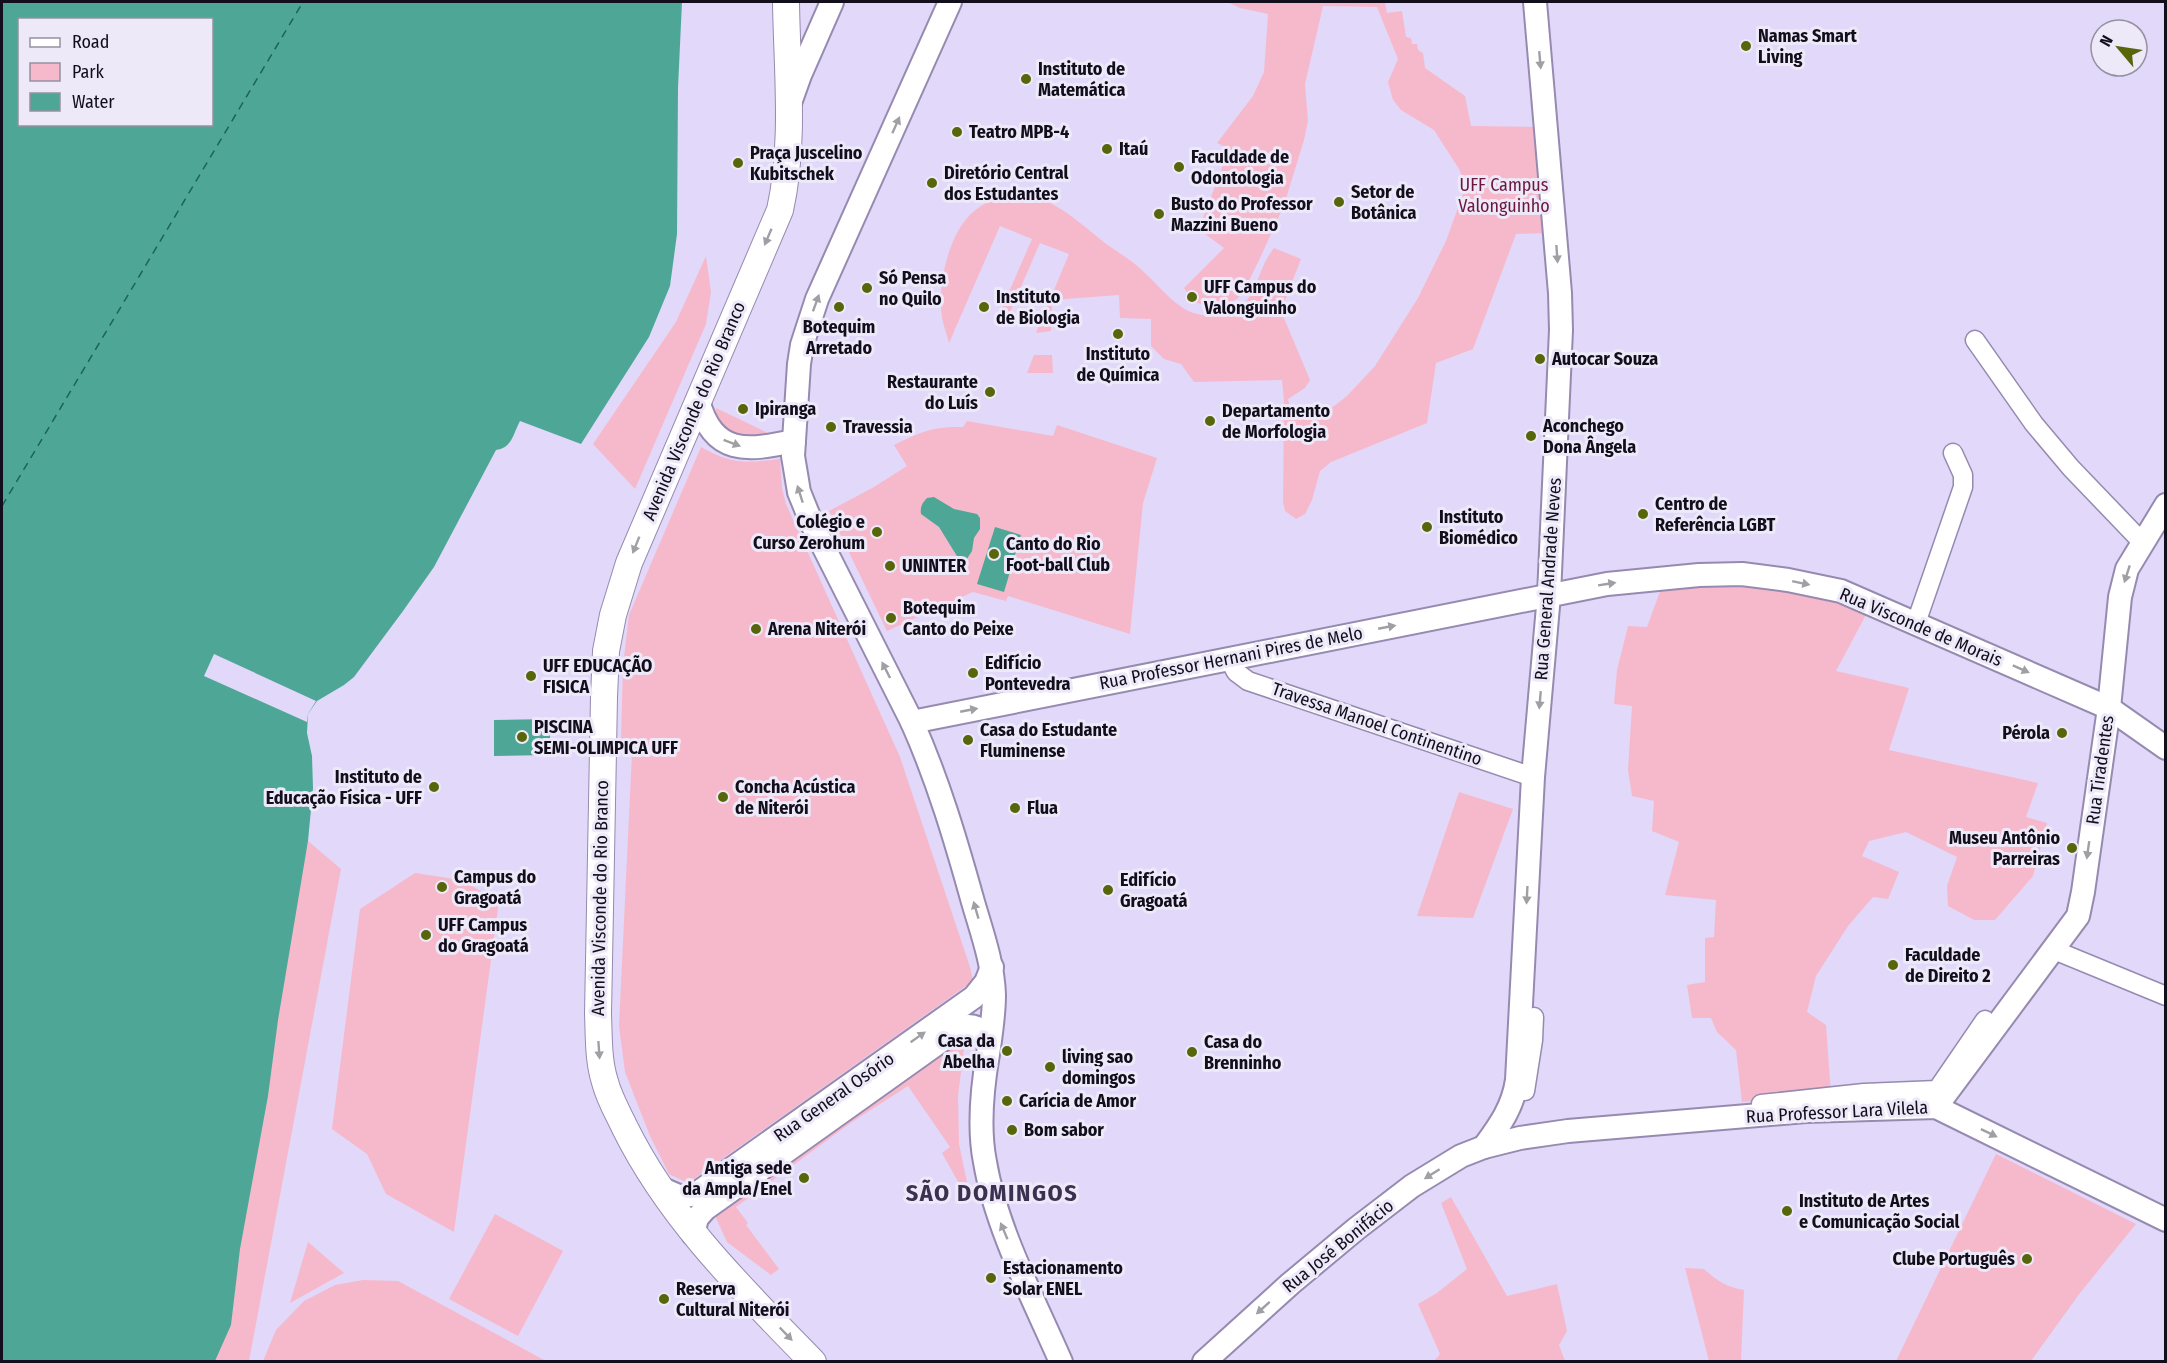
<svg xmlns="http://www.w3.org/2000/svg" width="2167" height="1363" font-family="'Fira Sans Condensed',sans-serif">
	<rect width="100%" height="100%" fill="#e2d8f9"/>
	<!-- green -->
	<g fill="#f6b9cb">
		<path d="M1227 2H1385L1387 13 1402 11 1406 37 1411 38 1412 44H1417L1418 50 1423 53 1425 68 1465 96 1471 126 1537 127 1548 233 1516 234 1473 349 1436 363 1427 423 1331 462 1320 471 1312 500 1305 514 1296 519 1285 511 1283 502 1284 401 1282 380 1194 382 1181 364 1164 359 1151 346V319L1120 318 1119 295 1052 300 1051 331 1036 333 1069 254 1040 243 1007 319 999 315 1032 239 1000 226 949 343C947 334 943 325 942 317 938 290 945 256 957 233 967 214 981 203 1001 197 1048 186 1078 224 1112 248 1124 256 1135 263 1145 273 1164 290 1182 318 1211 315 1262 311 1250 279 1274 248L1301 259 1281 311 1310 380 1305 388 1288 399 1292 417 1333 407 1347 396 1375 366 1418 298 1446 241 1464 191 1463 179 1459 169 1434 130 1401 110 1393 100 1388 82 1398 59 1377 7 1323 6 1305 84 1308 121 1304 140 1284 205 1261 256 1244 291 1237 299 1221 306 1209 307 1193 301 1184 288 1224 248 1205 234 1202 221 1229 149 1217 143 1253 96 1264 72 1268 14 1240 8Z"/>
		<path d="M706 256 711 292 706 324 635 489 593 444 676 322Z"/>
		<path d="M1034 355H1052L1053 373H1027Z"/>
		<path d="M716 408 770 434C745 437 733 438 716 418Z"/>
		<path d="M967 421 1053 436 1057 425 1157 458 1143 503 1130 634 1008 596 1006 601 973 592 887 631 829 511 874 487 907 466 894 445C920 432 934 426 963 427Z"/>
		<path d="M701 447C732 465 747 463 780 459L782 488 786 504 900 757 970 967 973 981 688 1183 669 1174 650 1136 625 1072 619 1026 632 753 621 739 623 666 629 615Z"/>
		<path d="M1735 571 1868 611 1836 671 1909 688 1889 750 2038 783 2026 817 2047 823 2033 876 1995 920H1974L1948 906 1947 886 1957 857 1906 832 1869 841 1862 856 1899 872 1888 899 1873 897 1848 926 1816 976 1807 1012 1826 1025 1831 1094 1742 1102 1736 1050 1717 1032 1711 1018H1692L1687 985 1705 982V938L1714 937 1716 900 1665 895 1679 842 1652 831 1654 801 1632 796 1628 770 1632 706 1614 704 1617 670 1628 626 1647 627 1662 586Z"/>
		<path d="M1459 792 1513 809 1473 918 1417 916Z"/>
		<path d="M308 841 341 869 249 1361 210 1362Z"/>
		<path d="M415 873 461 880 499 901 454 1232 386 1194 367 1154 332 1129 360 909Z"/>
		<path d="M964 1031 976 1038 964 1048 958 1096 959 1144 968 1187H961L942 1153 950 1147 908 1086 852 1122 736 1207 748 1223 746 1225 779 1269 771 1275 727 1242 715 1216 719 1208Z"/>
		<path d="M1996 1154 2136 1224 2080 1293 2031 1361H1896Z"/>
		<path d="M1451 1197 1507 1296 1557 1284 1567 1331 1559 1345 1565 1361H1434L1440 1354 1418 1304 1437 1293 1467 1269 1441 1203Z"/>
		<path d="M495 1214 563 1251 518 1336 449 1299Z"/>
		<path d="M308 1242 344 1273 290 1303Z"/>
		<path d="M1685 1268 1704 1269C1717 1281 1727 1287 1744 1290L1741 1361H1709Z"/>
		<path d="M363 1280 398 1281 546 1361H263L276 1330 304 1301 335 1285Z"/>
	</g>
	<!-- water -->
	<g fill="#4ea796" fill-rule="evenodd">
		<path d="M2 2H682L678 88 677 234 670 286 649 337 581 444 520 421C513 434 512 448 496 450L434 567 403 611 354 677 344 685 317 701 308 714 307 733 312 756 313 788 308 841 278 1020 268 1096 240 1249 231 1325 215 1361 2 1362ZM20 20H212V124H20Z"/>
		<path d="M934 497 954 509 977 514 980 518V529L974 538 972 551 965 562 960 561 939 527 921 514C920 507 922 503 927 498Z"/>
		<path d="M995 527 1021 535 1004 592 977 584Z"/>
		<path d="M550 719V755L494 756V720Z"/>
	</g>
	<!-- pier -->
	<path fill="#e2d8f9" d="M214 654 316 701 308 714 307 722 204 676Z"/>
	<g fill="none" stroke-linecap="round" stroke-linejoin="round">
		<!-- ferry -->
		<path stroke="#1c6356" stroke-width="1.5" stroke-dasharray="8 6" stroke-linecap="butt" d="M2 506 303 2"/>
		<!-- minor casing -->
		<g stroke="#968ab0" stroke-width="21">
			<g id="minor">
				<path d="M1975 340 2034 424 2071 468 2142 542"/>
				<path d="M1916 623 1963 487V475L1953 453"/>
				<path d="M1229 659 1236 672 1248 681 1533 777"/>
				<path d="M2054 950 2166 996"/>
				<path d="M1525 1091 1533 1040 1534 1017"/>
				<path d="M1761 1104 1864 1093 1937 1090 1985 1020"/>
			</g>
		</g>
		<!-- tertiary casing -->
		<g stroke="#968ab0" stroke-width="26">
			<g id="tertiary">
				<path d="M950 2 817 299 802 345 799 364 793 456 799 492 812 524 912 722C938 780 956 841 973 902 982 933 993 963 994 995 994 1015 991 1034 988 1054 982 1089 978 1127 985 1162 996 1228 1034 1300 1061 1362"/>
				<path d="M791 100 800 75 832 2"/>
				<path d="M698 400C713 456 747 451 794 441"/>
				<path d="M912 722 1607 584 1699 575 1742 574 1788 580 1841 591 2109 708 2166 748"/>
				<path d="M1936 1107 2078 916 2083 892 2109 708 2120 597 2127 569 2166 505"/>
				<path d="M1484 1147C1500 1125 1513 1107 1517 1080L1533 777 1549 595 1561 330 1560 293 1535 2"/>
				<path d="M660 1188 681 1197 696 1194 974 997 986 982 992 967"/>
				<path d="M693 1234 697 1218 705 1209 959 1028C972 1023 982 1029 990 1038"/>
				<path d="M1204 1362 1290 1284 1356 1229 1412 1186 1461 1156 1484 1147 1520 1138 1568 1131 1806 1111 1936 1107 2166 1220"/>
			</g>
		</g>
		<!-- secondary casing -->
		<g stroke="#968ab0" stroke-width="28">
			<path id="secondary" d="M786 2C787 70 795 143 780 210L629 563 613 615 606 651 604 697 598 1014C599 1037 598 1060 605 1082 609 1098 618 1113 625 1128 670 1219 743 1290 813 1362"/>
		</g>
		<!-- minor -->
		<use href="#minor" stroke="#fff" stroke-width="18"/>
		<!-- tertiary -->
		<use href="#tertiary" stroke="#fff" stroke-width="22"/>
		<!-- secondary -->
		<use href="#secondary" stroke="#fff" stroke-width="26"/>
	</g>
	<!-- one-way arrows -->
	<defs><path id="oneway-solid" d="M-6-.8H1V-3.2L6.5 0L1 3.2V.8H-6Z" transform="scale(1.5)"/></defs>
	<g fill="#a09fa4">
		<use href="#oneway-solid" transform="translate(1540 60) rotate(85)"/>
		<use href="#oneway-solid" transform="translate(896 125) rotate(-66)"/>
		<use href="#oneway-solid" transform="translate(768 237) rotate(113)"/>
		<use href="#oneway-solid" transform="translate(1557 254) rotate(86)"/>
		<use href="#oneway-solid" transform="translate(816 303) rotate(-70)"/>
		<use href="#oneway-solid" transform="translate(732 443) rotate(21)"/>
		<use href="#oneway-solid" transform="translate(800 494) rotate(-108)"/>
		<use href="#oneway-solid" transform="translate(636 545) rotate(112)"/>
		<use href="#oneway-solid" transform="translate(2127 574) rotate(108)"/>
		<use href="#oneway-solid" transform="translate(1801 583) rotate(12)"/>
		<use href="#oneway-solid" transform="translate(1607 584) rotate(-9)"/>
		<use href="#oneway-solid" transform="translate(1387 627) rotate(-11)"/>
		<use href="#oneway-solid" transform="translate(2021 669) rotate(24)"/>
		<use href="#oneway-solid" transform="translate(886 670) rotate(-117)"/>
		<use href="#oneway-solid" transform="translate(1540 700) rotate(95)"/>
		<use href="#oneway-solid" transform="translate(969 710) rotate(-11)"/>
		<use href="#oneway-solid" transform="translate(2088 850) rotate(98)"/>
		<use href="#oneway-solid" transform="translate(1527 895) rotate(93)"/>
		<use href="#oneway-solid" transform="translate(976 910) rotate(-106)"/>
		<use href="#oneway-solid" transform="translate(918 1037) rotate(-35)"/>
		<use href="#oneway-solid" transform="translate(599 1050) rotate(86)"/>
		<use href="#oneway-solid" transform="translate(1989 1133) rotate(26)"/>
		<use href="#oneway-solid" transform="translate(1432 1174) rotate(148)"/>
		<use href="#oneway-solid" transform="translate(1004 1231) rotate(-113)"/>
		<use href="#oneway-solid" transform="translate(1263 1308) rotate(138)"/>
		<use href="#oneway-solid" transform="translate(786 1334) rotate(46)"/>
	</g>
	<!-- markers -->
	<g fill="#57650b" stroke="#ede9f9" stroke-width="2">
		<circle cx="1746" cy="46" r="6"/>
		<circle cx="1026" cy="79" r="6"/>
		<circle cx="957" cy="132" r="6"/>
		<circle cx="1107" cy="149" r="6"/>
		<circle cx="738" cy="163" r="6"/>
		<circle cx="1179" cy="167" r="6"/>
		<circle cx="932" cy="183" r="6"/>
		<circle cx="1339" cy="202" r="6"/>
		<circle cx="1159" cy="214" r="6"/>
		<circle cx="867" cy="288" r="6"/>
		<circle cx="1192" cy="297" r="6"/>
		<circle cx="839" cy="307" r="6"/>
		<circle cx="984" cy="307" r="6"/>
		<circle cx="1118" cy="334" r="6"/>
		<circle cx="1540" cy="359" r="6"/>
		<circle cx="990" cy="392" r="6"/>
		<circle cx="743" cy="409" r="6"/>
		<circle cx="1210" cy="421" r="6"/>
		<circle cx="831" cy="427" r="6"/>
		<circle cx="1531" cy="436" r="6"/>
		<circle cx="1643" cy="514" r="6"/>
		<circle cx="1427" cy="527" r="6"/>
		<circle cx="877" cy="532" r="6"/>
		<circle cx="994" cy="554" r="6"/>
		<circle cx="890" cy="566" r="6"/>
		<circle cx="891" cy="618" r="6"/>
		<circle cx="756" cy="629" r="6"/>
		<circle cx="973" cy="673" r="6"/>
		<circle cx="531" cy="676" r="6"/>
		<circle cx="2062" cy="733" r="6"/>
		<circle cx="522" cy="737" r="6"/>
		<circle cx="968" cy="740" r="6"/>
		<circle cx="434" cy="787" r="6"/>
		<circle cx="723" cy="797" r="6"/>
		<circle cx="1015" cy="808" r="6"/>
		<circle cx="2072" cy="848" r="6"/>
		<circle cx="442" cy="887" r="6"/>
		<circle cx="1108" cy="890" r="6"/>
		<circle cx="426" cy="935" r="6"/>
		<circle cx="1893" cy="965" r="6"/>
		<circle cx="1007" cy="1051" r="6"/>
		<circle cx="1192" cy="1052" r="6"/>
		<circle cx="1050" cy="1067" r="6"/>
		<circle cx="1007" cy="1101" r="6"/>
		<circle cx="1012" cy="1130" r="6"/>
		<circle cx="804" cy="1178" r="6"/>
		<circle cx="1787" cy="1211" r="6"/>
		<circle cx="2027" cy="1259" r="6"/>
		<circle cx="991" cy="1278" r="6"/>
		<circle cx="664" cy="1299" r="6"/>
	</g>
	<g text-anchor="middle" stroke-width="6" stroke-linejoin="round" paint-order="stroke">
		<!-- poi labels -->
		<g font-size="18" font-weight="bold" fill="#120e1b" stroke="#ede9f9" text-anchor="start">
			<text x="1758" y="42">Namas Smart<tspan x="1758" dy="21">Living</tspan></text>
			<text x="1038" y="75">Instituto de<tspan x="1038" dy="21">Matemática</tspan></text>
			<text x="969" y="138">Teatro MPB-4</text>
			<text x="1119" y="155">Itaú</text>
			<text x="750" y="159">Praça Juscelino<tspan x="750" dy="21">Kubitschek</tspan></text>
			<text x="1191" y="163">Faculdade de<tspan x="1191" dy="21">Odontologia</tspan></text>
			<text x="944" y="179">Diretório Central<tspan x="944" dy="21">dos Estudantes</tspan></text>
			<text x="1351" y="198">Setor de<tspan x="1351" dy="21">Botânica</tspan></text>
			<text x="1171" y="210">Busto do Professor<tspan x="1171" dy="21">Mazzini Bueno</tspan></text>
			<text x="879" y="284">Só Pensa<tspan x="879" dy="21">no Quilo</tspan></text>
			<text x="1204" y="293">UFF Campus do<tspan x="1204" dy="21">Valonguinho</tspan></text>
			<text x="996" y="303">Instituto<tspan x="996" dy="21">de Biologia</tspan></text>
			<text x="839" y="333" text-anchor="middle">Botequim<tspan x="839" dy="21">Arretado</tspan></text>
			<text x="1118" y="360" text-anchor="middle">Instituto<tspan x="1118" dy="21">de Química</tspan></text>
			<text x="1552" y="365">Autocar Souza</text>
			<text x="978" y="388" text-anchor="end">Restaurante<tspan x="978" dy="21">do Luís</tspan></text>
			<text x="755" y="415">Ipiranga</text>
			<text x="1222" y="417">Departamento<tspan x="1222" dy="21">de Morfologia</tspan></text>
			<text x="1543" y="432">Aconchego<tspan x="1543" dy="21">Dona Ângela</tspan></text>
			<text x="843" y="433">Travessia</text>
			<text x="1655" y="510">Centro de<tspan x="1655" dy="21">Referência LGBT</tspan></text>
			<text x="1439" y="523">Instituto<tspan x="1439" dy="21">Biomédico</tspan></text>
			<text x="865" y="528" text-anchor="end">Colégio e<tspan x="865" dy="21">Curso Zerohum</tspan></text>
			<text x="1006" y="550">Canto do Rio<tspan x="1006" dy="21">Foot-ball Club</tspan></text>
			<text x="902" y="572">UNINTER</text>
			<text x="903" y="614">Botequim<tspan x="903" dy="21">Canto do Peixe</tspan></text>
			<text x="768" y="635">Arena Niterói</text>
			<text x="985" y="669">Edifício<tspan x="985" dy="21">Pontevedra</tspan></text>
			<text x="543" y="672">UFF EDUCAÇÃO<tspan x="543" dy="21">FISICA</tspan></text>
			<text x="534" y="733">PISCINA<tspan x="534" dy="21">SEMI-OLIMPICA UFF</tspan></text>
			<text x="980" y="736">Casa do Estudante<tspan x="980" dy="21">Fluminense</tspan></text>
			<text x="2050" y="739" text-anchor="end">Pérola</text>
			<text x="422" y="783" text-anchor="end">Instituto de<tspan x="422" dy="21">Educação Física - UFF</tspan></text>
			<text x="735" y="793">Concha Acústica<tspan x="735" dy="21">de Niterói</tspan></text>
			<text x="1027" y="814">Flua</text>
			<text x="2060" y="844" text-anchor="end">Museu Antônio<tspan x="2060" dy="21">Parreiras</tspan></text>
			<text x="454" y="883">Campus do<tspan x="454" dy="21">Gragoatá</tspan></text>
			<text x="1120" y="886">Edifício<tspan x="1120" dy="21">Gragoatá</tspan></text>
			<text x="438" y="931">UFF Campus<tspan x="438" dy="21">do Gragoatá</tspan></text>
			<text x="1905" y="961">Faculdade<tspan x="1905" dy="21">de Direito 2</tspan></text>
			<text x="995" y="1047" text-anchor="end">Casa da<tspan x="995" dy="21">Abelha</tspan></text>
			<text x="1204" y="1048">Casa do<tspan x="1204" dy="21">Brenninho</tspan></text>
			<text x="1062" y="1063">living sao<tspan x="1062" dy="21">domingos</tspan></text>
			<text x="1019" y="1107">Carícia de Amor</text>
			<text x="1024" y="1136">Bom sabor</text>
			<text x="792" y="1174" text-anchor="end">Antiga sede<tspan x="792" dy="21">da Ampla/Enel</tspan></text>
			<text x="1799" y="1207">Instituto de Artes<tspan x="1799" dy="21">e Comunicação Social</tspan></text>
			<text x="2015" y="1265" text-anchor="end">Clube Português</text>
			<text x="1003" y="1274">Estacionamento<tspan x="1003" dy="21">Solar ENEL</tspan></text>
			<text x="676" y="1295">Reserva<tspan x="676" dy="21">Cultural Niterói</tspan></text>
		</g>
		<!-- park labels -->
		<g font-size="18" fill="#6b183c" stroke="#ede9f9">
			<text x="1504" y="191">UFF Campus<tspan x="1504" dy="21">Valonguinho</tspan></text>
		</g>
		<!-- street labels -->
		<g font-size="18" fill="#120e1b" stroke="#ede9f9">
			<text transform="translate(694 411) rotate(-67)" y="6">Avenida Visconde do Rio Branco</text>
			<text transform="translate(1548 579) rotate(-86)" y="6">Rua General Andrade Neves</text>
			<text transform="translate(1921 627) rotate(23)" y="6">Rua Visconde de Morais</text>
			<text transform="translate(1231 658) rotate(-11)" y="6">Rua Professor Hernani Pires de Melo</text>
			<text transform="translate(1377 724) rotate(19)" y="6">Travessa Manoel Continentino</text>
			<text transform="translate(2100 770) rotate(-82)" y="6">Rua Tiradentes</text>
			<text transform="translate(600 898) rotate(-89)" y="6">Avenida Visconde do Rio Branco</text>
			<text transform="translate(834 1097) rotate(-35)" y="6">Rua General Osório</text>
			<text transform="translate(1837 1112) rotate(-3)" y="6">Rua Professor Lara Vilela</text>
			<text transform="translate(1338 1246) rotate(-39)" y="6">Rua José Bonifácio</text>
		</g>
		<!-- district labels -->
		<g font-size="24" font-weight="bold" letter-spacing="1.5" fill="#3b3050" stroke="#ede9f9">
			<text x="992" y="1201">SÃO DOMINGOS</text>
		</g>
	</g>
	<!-- border -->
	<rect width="2167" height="1363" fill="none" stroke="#120e1b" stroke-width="6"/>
	<!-- legend -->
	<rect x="18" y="18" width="195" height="108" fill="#ede9f9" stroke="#9591a0" stroke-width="1.5"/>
	<rect x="30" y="38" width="30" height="9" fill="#ffffff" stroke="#9591a0" stroke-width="1.5"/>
	<text x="72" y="48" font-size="18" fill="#120e1b">Road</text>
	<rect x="30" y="63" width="30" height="18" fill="#f6b9cb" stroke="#9591a0" stroke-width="1.5"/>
	<text x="72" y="78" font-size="18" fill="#120e1b">Park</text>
	<rect x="30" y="93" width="30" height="18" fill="#4ea796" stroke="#9591a0" stroke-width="1.5"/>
	<text x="72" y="108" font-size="18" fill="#120e1b">Water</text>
	<!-- north arrow -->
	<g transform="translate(2119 48) rotate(299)"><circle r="28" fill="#ede9f9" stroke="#9591a0" stroke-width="1.5"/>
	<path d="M0-4.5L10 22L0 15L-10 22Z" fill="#57650b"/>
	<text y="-9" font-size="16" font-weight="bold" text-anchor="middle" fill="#120e1b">N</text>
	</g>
</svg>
